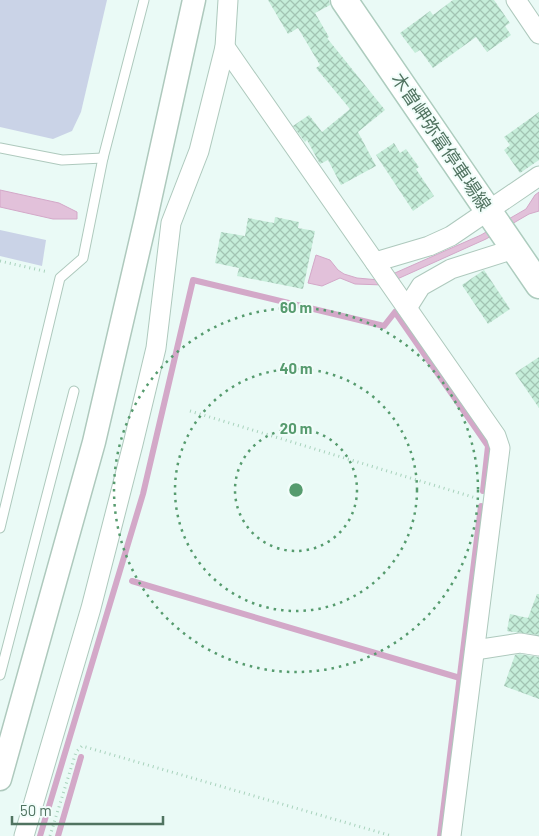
<svg xmlns="http://www.w3.org/2000/svg" width="539" height="836" font-family="Barlow,'Noto Sans JP',sans-serif">
	<defs>
		<pattern id="building-cross-hatch" width="8" height="8" patternUnits="userSpaceOnUse" patternTransform="scale(1.25)"><rect width="8" height="8" fill="#c5edd9"/><path d="M0 0l8 8M0 8l8-8" fill="none" stroke="#a2c4b3"/></pattern>
	</defs>
	<rect width="100%" height="100%" fill="#eafaf6"/>
	<!-- green -->
	<g fill="#cad3e7">
		<path d="M0 0H107L81 112 72 131 53 139 0 127Z"/>
		<path d="M0 230 46 240 42 266 0 256Z"/>
	</g>
	<!-- water -->
	<g fill="#e2c1da" stroke="#d3a8c8">
		<path d="M0 190 59 203 77 212V219H53L0 207Z"/>
		<path d="M539 192V211L529 214 486 239 384 285 355 284 340 278 322 286 308 283 316 255 330 260 338 270 344 274 357 278 379 280 481 235 526 209 535 195Z"/>
	</g>
	<g fill="none" stroke-linecap="round" stroke-linejoin="round">
		<!-- stream -->
		<g stroke="#d3a8c8" stroke-width="6">
			<path d="M132 581 460 678"/>
			<path d="M40 836 143 494 193 280 384 326 395 312 488 446 483 491"/>
			<path d="M58 836 81 757"/>
			<path d="M440 836 481 506"/>
		</g>
	</g>
	<!-- building -->
	<g fill="url(#building-cross-hatch)">
		<path d="M268 0H329L330 5 315 13 329 37 327 38 385 110 358 132 376 166 341 185 328 160 320 164 307 140 305 142 293 126 309 115 322 132 350 109 316 68 320 65 298 28 288 34Z"/>
		<path d="M453 0H494L510 23 505 26 511 35 487 52 476 37 433 68 420 50 415 53 400 33 430 11 433 15Z"/>
		<path d="M539 112V160L520 173 504 150 510 145 504 137Z"/>
		<path d="M394 143 400 153 406 149 419 167 416 169 434 196 413 211 376 155Z"/>
		<path d="M275 217 299 222 298 228 315 231 303 289 237 276 239 268 215 263 221 232 245 236 248 218 274 223Z"/>
		<path d="M484 270 510 309 488 324 462 285Z"/>
		<path d="M539 357V408L515 373Z"/>
		<path d="M537 594H539V635L507 631 510 614 528 618Z"/>
		<path d="M520 654 539 657V699L504 686 515 655Z"/>
	</g>
	<g fill="none" stroke-linecap="round" stroke-linejoin="round">
		<!-- service casing -->
		<g stroke="#aec9bd" stroke-width="11">
			<g id="service">
				<path d="M0 148 62 160 103 158"/>
				<path d="M0 528 60 278 83 258 103 158 144 0"/>
				<path d="M0 675 74 391"/>
			</g>
		</g>
		<!-- minor casing -->
		<g stroke="#aec9bd" stroke-width="21">
			<g id="minor">
				<path d="M516 0 539 34"/>
				<path d="M225 47 496 436 500 448 451 836"/>
				<path d="M375 262 429 246 451 236 539 176"/>
				<path d="M407 308 421 286 451 269 514 249"/>
				<path d="M475 650 520 643 539 646"/>
				<path d="M24 836 91 608 133 444 156 348 171 223 199 151 225 47 228 0"/>
			</g>
		</g>
		<!-- tertiary casing -->
		<g stroke="#aec9bd" stroke-width="25">
			<path id="tertiary" d="M0 779 94 442 146 218 194 0"/>
		</g>
		<!-- secondary casing -->
		<g stroke="#adccbe" stroke-width="29">
			<path id="secondary" d="M344 0 539 285"/>
		</g>
		<!-- path -->
		<g stroke="#a8d2bc" stroke-width="3" stroke-dasharray="1 4" stroke-linecap="butt">
			<path d="M0 261 48 272"/>
			<path d="M190 411 476 498"/>
			<path d="M50 836 76 752 82 746 392 836"/>
		</g>
		<!-- service -->
		<use href="#service" stroke="#fff" stroke-width="9"/>
		<!-- minor -->
		<use href="#minor" stroke="#fff" stroke-width="19"/>
		<!-- tertiary -->
		<use href="#tertiary" stroke="#fff" stroke-width="22"/>
		<!-- secondary -->
		<use href="#secondary" stroke="#fff" stroke-width="26"/>
	</g>
	<!-- distance rings -->
	<g fill="none" stroke="#569b6e" stroke-width="2.5" stroke-dasharray="2.5 5">
		<circle cx="296" cy="490" r="61"/>
		<circle cx="296" cy="490" r="121"/>
		<circle cx="296" cy="490" r="182"/>
	</g>
	<g text-anchor="middle" stroke-width="4" stroke-linejoin="round" paint-order="stroke">
		<!-- street labels -->
		<g font-size="18" fill="#507360" stroke="#f1fdfa">
			<text transform="translate(441 142) rotate(56)" y="6">木曽岬弥富停車場線</text>
		</g>
	</g>
	<circle cx="296" cy="490" r="8" fill="#569b6e" stroke="#f1fdfa" stroke-width="2.5"/>
	<g font-size="15" text-anchor="middle" font-weight="bold" fill="#569b6e" stroke="#f1fdfa" stroke-width="4" stroke-linejoin="round" paint-order="stroke">
		<text x="296" y="313">60 m</text>
		<text x="296" y="374">40 m</text>
		<text x="296" y="434">20 m</text>
	</g>
	<!-- scale -->
	<path d="M12 816v8h151v-8" fill="none" stroke="#507360" stroke-width="2.5"/>
	<text x="20" y="816" font-size="15" fill="#507360" stroke="#f1fdfa" stroke-width="4" paint-order="stroke">50 m</text>
</svg>
